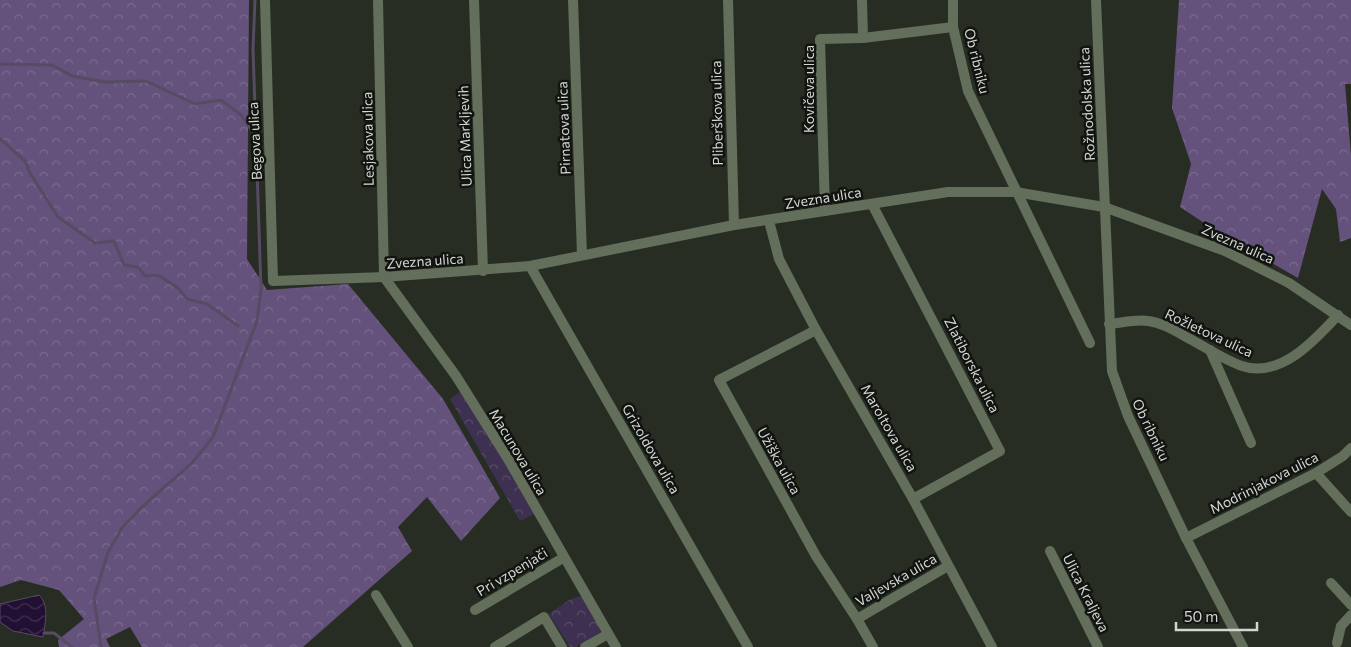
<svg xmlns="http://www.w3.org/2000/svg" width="1351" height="647" font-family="Commissioner,sans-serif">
	<defs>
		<pattern id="forest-crowns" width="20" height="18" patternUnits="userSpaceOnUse" patternTransform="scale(1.25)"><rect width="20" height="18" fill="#64527d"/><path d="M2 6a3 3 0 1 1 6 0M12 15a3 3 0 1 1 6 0" fill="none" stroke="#796a8e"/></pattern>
		<pattern id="park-crowns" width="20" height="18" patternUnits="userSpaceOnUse" patternTransform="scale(1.25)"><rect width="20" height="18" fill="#3e3050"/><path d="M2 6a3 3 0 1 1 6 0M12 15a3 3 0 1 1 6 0" fill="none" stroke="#594d68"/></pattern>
		<pattern id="water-waves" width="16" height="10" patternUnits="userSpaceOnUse" patternTransform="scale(1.25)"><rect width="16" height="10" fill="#210f34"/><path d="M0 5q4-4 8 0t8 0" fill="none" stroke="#403150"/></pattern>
	</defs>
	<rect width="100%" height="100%" fill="#272d23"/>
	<!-- forest -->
	<g fill="url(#forest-crowns)">
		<path d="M0 0H249L247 259 267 290 348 284 443 399 500 498 461 541 427 497 398 527 412 551 303 647H142L130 627 106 639 110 647H59L58 640 84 619 59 590 21 580 0 587Z"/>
		<path d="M1179 0H1351V84H1345L1351 155V238L1340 242 1336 209 1322 189 1298 278 1224 236 1180 207 1191 164 1172 108Z"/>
	</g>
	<!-- park -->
	<g fill="url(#park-crowns)">
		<path d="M464 389 536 513 520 521 450 399Z"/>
		<path d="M584 595 605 629 576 647H570L549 614 569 600Z"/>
	</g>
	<!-- water -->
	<path fill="url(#water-waves)" stroke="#574b63" d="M39 595C50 606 45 623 43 637L13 631 0 622V604Z"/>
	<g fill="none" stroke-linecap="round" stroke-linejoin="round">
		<!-- stream -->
		<g stroke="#574b63" stroke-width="3">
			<path d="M0 64 52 65 72 76 105 82 146 81 195 104 221 100 241 115 255 135"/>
			<path d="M0 139 25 161 30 173 58 217 95 243 114 241 124 265 138 267 145 276 158 275 178 288 187 299 207 304 238 326"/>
			<path d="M44 633H54L72 647"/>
			<path d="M101 647 94 598 108 552 122 528 143 506 192 463 213 437 257 321 261 289 253 49 255 0"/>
		</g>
		<!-- minor -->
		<g stroke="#636e5b" stroke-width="10">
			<path d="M265 0 273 281 384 277 530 266 734 225 948 192H1015L1104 207 1225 251 1289 283 1351 325"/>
			<path d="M378 0 384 277"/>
			<path d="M474 0 483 271"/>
			<path d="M573 0 582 255"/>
			<path d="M728 0 734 225"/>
			<path d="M862 0 863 38"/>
			<path d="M953 0V27L968 91 1090 343"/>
			<path d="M1096 0 1112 371 1128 416 1186 538 1243 647"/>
			<path d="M872 204 1000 451 913 499"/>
			<path d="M825 211 820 39 863 38 953 27"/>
			<path d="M769 221 779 259 816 330 913 499 992 647"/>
			<path d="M530 266 748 647"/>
			<path d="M384 277 456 376 508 459 616 647"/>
			<path d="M1109 324C1121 323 1136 319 1148 321 1163 323 1177 332 1190 339 1207 348 1224 360 1242 366 1280 379 1315 340 1338 315"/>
			<path d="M816 330 719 380 816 556 857 619 873 647"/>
			<path d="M1210 350 1251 443"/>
			<path d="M1316 473 1351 512"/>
			<path d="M1186 538 1316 473 1343 456 1351 448"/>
			<path d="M1050 551 1098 647"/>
			<path d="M1331 583 1351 605"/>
			<path d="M376 595 408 647"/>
			<path d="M475 610 563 558"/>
			<path d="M857 619 948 566"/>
			<path d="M1337 643 1341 626 1351 615"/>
			<path d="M495 647 544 617 562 647"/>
			<path d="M585 647 608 634"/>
		</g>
	</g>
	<g text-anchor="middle" stroke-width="5" stroke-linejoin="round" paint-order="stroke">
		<!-- street labels -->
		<g font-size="14" fill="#d4d7d1" stroke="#111410">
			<text transform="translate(977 61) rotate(76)" y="5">Ob ribniku</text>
			<text transform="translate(809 89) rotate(-90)" y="5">Kovičeva ulica</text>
			<text transform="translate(1087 104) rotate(-93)" y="5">Rožnodolska ulica</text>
			<text transform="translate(717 113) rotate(-91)" y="5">Pliberškova ulica</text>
			<text transform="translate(564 128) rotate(-92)" y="5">Pirnatova ulica</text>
			<text transform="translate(465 136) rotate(-92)" y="5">Ulica Markljevih</text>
			<text transform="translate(368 139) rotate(-91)" y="5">Lesjakova ulica</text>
			<text transform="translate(255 141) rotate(-93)" y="5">Begova ulica</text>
			<text transform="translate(823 198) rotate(-9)" y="5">Zvezna ulica</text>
			<text transform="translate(1238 244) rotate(24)" y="5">Zvezna ulica</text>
			<text transform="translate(425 261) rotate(-4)" y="5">Zvezna ulica</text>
			<text transform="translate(1209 333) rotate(25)" y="5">Rožletova ulica</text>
			<text transform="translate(972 365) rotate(63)" y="5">Zlatiborska ulica</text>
			<text transform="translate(889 428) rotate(60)" y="5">Maroltova ulica</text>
			<text transform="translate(1151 430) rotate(64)" y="5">Ob ribniku</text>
			<text transform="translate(651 449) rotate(60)" y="5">Grizoldova ulica</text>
			<text transform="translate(518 452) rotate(59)" y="5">Macunova ulica</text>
			<text transform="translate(779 461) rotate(61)" y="5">Užiška ulica</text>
			<text transform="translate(1264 483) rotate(-27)" y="5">Modrinjakova ulica</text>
			<text transform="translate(512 572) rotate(-31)" y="5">Pri vzpenjači</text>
			<text transform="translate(896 580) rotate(-30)" y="5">Valjevska ulica</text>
			<text transform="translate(1086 593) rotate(63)" y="5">Ulica Kraljeva</text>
		</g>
	</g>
	<!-- scale -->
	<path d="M1176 622v8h81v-8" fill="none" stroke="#d4d7d1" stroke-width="2.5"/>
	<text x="1184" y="622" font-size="15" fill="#d4d7d1" stroke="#111410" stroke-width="4" paint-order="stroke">50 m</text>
</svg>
